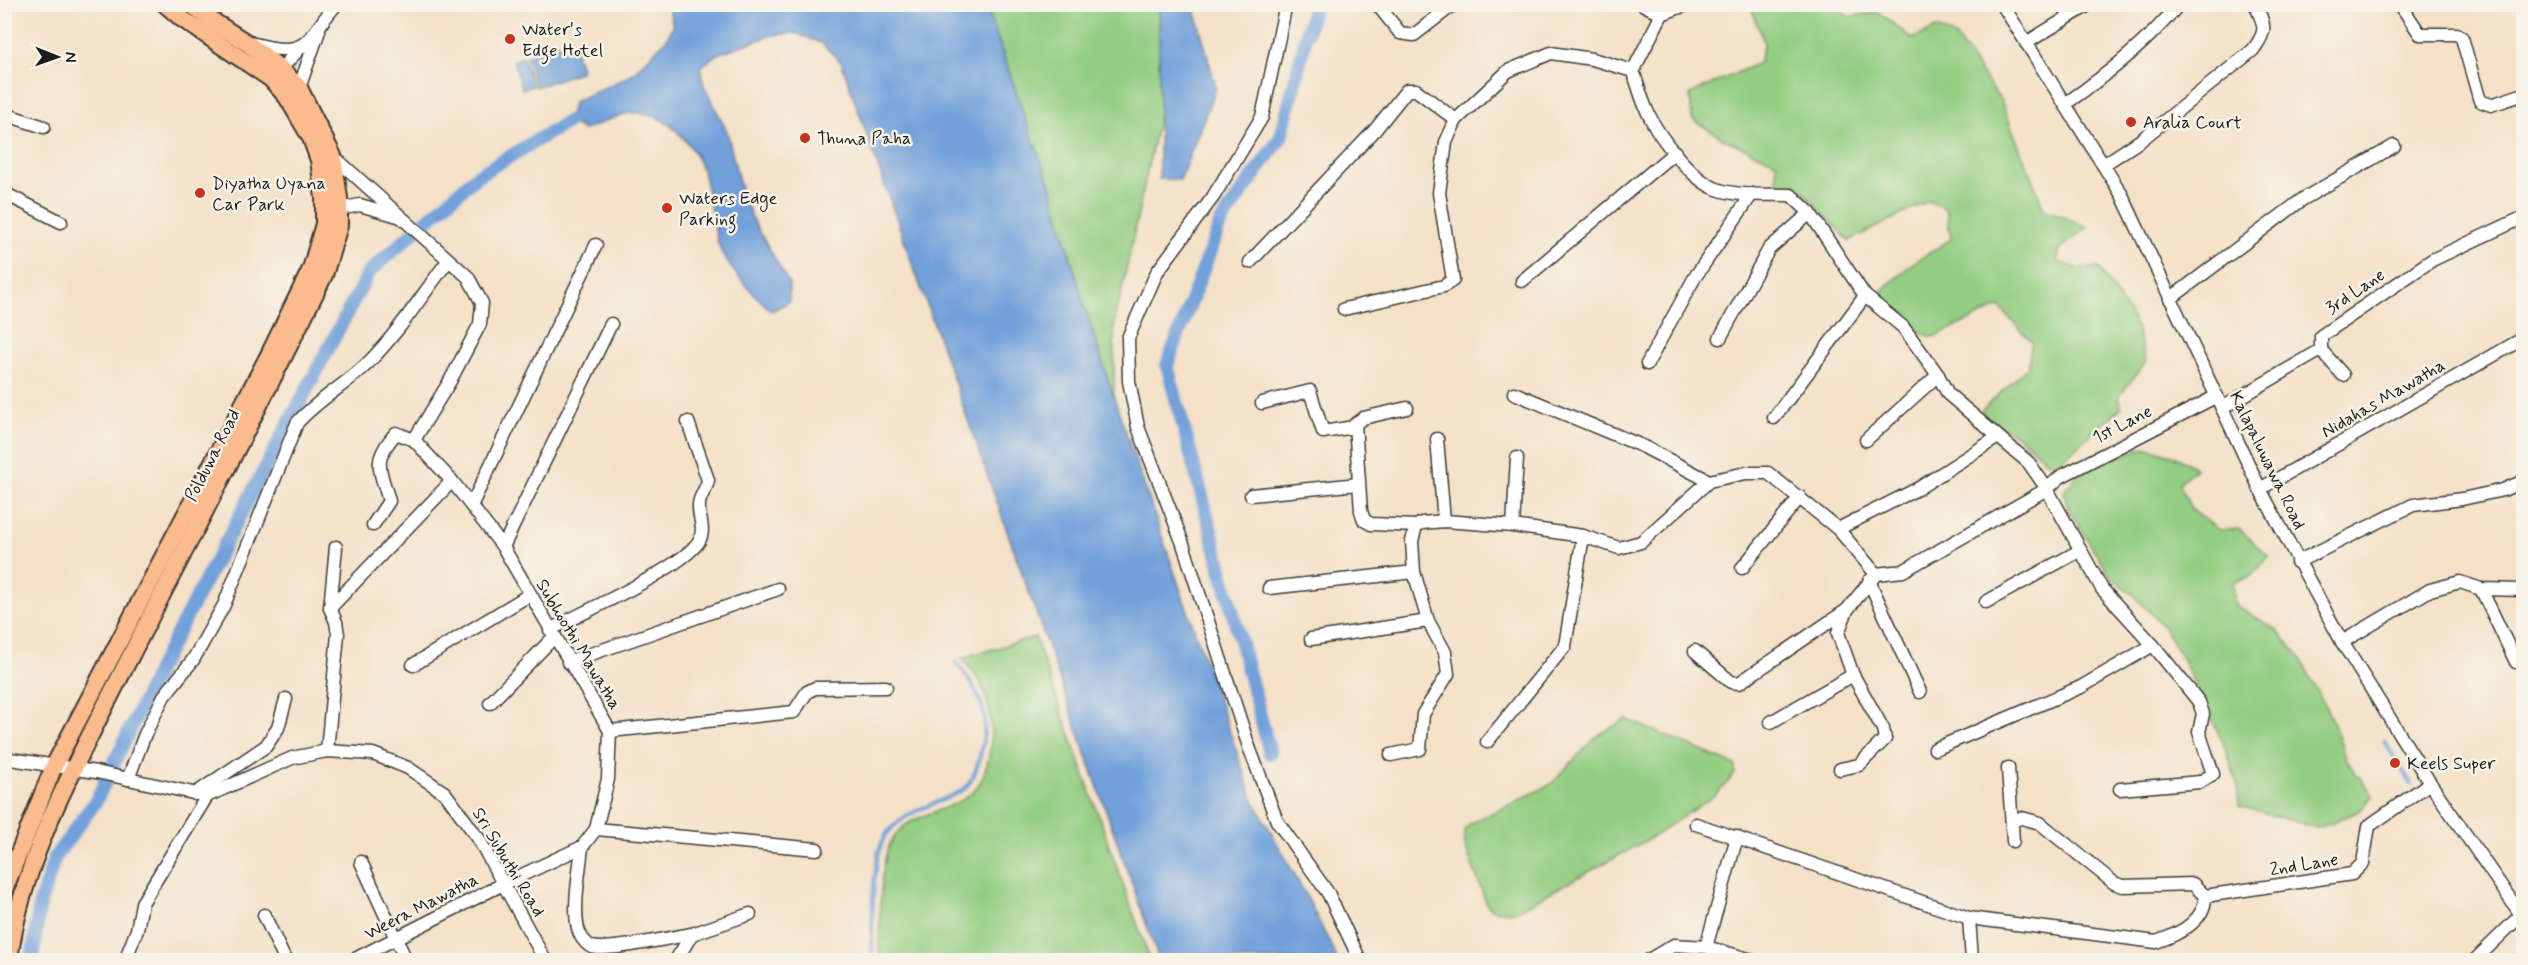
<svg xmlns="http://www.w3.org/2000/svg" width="2528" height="965" font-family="Mynerve,sans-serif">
	<rect width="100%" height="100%" fill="#f7f3e8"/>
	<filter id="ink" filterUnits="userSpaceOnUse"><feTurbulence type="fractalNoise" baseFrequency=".0167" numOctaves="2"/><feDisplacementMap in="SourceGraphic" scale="12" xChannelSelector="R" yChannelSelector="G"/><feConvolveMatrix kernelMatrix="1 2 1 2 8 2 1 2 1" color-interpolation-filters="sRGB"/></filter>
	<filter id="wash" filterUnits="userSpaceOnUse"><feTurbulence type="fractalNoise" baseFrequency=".008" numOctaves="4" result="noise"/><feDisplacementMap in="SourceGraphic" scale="24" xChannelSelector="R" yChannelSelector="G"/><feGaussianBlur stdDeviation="1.35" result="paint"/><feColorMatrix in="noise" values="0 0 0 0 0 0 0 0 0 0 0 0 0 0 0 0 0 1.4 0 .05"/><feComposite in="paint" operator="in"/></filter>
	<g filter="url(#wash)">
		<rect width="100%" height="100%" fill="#f4e1c8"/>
		<!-- green -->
		<g fill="#93cd81" stroke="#58744e" stroke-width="1.5">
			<path d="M986 5H1159L1160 111 1114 327V398L1083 302 1051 186 1030 132Z"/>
			<path d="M1750 5H1837L1848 17 1878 12 1913 39 1936 28 1955 36 2001 101 2044 209 2088 227 2060 249 2057 261 2079 269 2098 267 2135 323 2146 362 2119 396 2121 408 2058 463 2046 461 2024 440 1990 420 1981 411 2028 367 2032 342 1999 307 1933 337 1903 327 1880 292 1912 264 1951 239 1946 209 1928 201 1849 241 1800 188 1777 185 1776 162 1724 139 1692 119 1690 94 1759 63 1764 43Z"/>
			<path d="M2144 447 2172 455 2196 468 2179 483 2191 509 2219 530 2239 529 2269 557 2251 576 2233 583 2235 605 2277 630 2301 659 2334 724 2346 760 2373 795 2360 811 2318 828 2239 806 2237 783 2224 745 2181 656 2164 628 2136 597 2110 576 2068 508 2064 492 2079 472Z"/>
			<path d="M1035 637 1150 960H879C880 932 878 865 891 842 907 812 943 815 968 796 997 774 996 709 979 680 974 672 968 665 962 658Z"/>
			<path d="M1626 719 1735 765V774L1717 794 1651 838 1514 912 1494 910 1487 905 1465 845 1464 830 1471 823 1550 785 1597 736Z"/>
		</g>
		<!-- water -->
		<g fill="#71a0da" stroke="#465e7b" stroke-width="1.5">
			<path d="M668 5H986L1030 132 1051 186 1083 302 1114 398 1253 799 1309 901 1338 960H1159L841 62 821 43 795 33 773 35 717 54 700 68 704 85 727 131 739 182 752 219 789 283V302L771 311C756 297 730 270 721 251 713 231 710 201 705 179 697 147 667 110 631 113 616 115 598 125 583 130L569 121 573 102 631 75 666 40 673 26Z"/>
			<path d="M1159 5H1198L1196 13 1216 88 1180 180 1159 179Z"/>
			<path d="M572 41 582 71 536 87 526 56Z"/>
			<path d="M523 57 533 86 522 89 513 61Z"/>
		</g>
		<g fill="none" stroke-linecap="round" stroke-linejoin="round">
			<!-- stream -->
			<g stroke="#71a0da" stroke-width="4">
				<path d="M2384 741 2411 784"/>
				<path d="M872 960C872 932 871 861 884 838 901 810 935 806 961 791 979 780 986 734 984 715 981 695 968 678 956 662"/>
			</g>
			<!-- canal -->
			<g stroke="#71a0da" stroke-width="14">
				<path d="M1270 753 1167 365 1221 222 1281 137 1314 4"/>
				<path d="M32 960 40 903 55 857 96 801 159 668 369 272 477 176 569 121"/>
			</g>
		</g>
	</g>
	<g filter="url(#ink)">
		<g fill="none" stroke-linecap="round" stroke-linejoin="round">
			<!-- minor casing -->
			<g stroke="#3c3a36" stroke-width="15">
				<g id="minor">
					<path d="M1286 4 1262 117 1213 197 1157 272 1128 338 1129 381 1138 427 1182 541 1249 747 1277 821 1328 893 1360 960"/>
					<path d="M1377 4 1400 33 1414 35 1454 4"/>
					<path d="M1642 4 1662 14 1688 4"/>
					<path d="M2002 4 2122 195 2260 489 2342 642 2430 783 2524 919"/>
					<path d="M2400 4 2420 34H2457L2462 38 2480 101 2491 105 2524 94"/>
					<path d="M1662 14 1633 71C1638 85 1642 101 1649 115 1659 137 1693 181 1717 189 1739 197 1767 194 1791 195L1810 213 1865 296 1903 327 1938 375 1948 394 2029 463 2047 489 2102 589 2153 645 2199 702 2203 714 2199 732 2213 774 2200 782 2120 789"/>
					<path d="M250 43C267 47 291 55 306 42 316 33 325 16 337 4"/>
					<path d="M2026 43 2090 4"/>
					<path d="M276 74 305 43"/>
					<path d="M299 88 319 31"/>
					<path d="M2065 104C2107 75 2147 43 2179 4"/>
					<path d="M4 114 44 127"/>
					<path d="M333 156 468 277 482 303 480 324 450 381 414 440"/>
					<path d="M2103 165 2141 140 2253 50C2268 30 2265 26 2255 4"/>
					<path d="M4 193 61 222"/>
					<path d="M339 209 360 205 398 216"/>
					<path d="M1250 262 1375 130 1407 90H1416L1456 120"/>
					<path d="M1522 281 1675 152"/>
					<path d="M2170 299 2303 199 2394 146"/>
					<path d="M1344 309 1444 286 1453 280 1439 193 1446 142 1456 120 1508 71 1551 53 1592 59 1633 71"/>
					<path d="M1720 338 1769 249 1810 213"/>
					<path d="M2321 350 2343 375"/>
					<path d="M1647 364 1695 277 1752 194"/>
					<path d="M1514 393 1642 446 1709 481"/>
					<path d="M1262 403 1310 391 1323 432 1354 427"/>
					<path d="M1407 408 1363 418 1355 424 1361 511 1364 520 1371 524 1416 526 1422 523 1444 521 1513 526 1583 536 1619 548 1641 542 1709 481 1746 473H1768L1838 529 1876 574"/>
					<path d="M2222 408 2321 350V336L2432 260 2524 217"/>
					<path d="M1774 418 1865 296"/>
					<path d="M1437 439 1444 521"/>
					<path d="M1866 440 1938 375"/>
					<path d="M2260 489 2524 338"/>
					<path d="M1251 495 1358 484"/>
					<path d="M472 504 596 245"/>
					<path d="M1513 526 1517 458"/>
					<path d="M1838 529 1919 488 1998 437"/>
					<path d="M503 547 611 324"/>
					<path d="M2297 562 2413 505 2462 499 2503 490 2524 481"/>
					<path d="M1742 568 1800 497"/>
					<path d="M1869 581 1920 692"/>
					<path d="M1269 588 1414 572"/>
					<path d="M2481 589 2516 662"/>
					<path d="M1986 602 2079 551"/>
					<path d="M330 608 336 547"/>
					<path d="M550 630C581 613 683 568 699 541 706 529 698 517 699 505 699 496 707 489 708 480L688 422"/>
					<path d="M1311 639 1428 621"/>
					<path d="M2342 642 2430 590 2460 582 2481 589 2524 590"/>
					<path d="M1695 651 1731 682 1739 683 1847 610 1876 574 1903 571 2047 489 2060 477 2217 396"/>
					<path d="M568 662 778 589"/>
					<path d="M413 665 529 595"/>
					<path d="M490 703 554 637"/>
					<path d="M1771 722 1853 675"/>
					<path d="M610 731 794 712 807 692 815 688 886 687"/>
					<path d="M1487 742 1565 646 1583 536"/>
					<path d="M1935 749 2081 687 2153 645"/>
					<path d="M327 751 338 634 336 622 330 608 452 481"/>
					<path d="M1391 755 1420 749 1423 714 1448 674 1445 652 1428 621 1414 572 1412 541 1416 526"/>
					<path d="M4 758 96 772 207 796 292 758 327 751 373 754 408 768 445 793 478 838 545 960"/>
					<path d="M2008 768 2013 841"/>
					<path d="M1840 769 1859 765 1885 739 1883 729 1853 675 1838 633 1847 610"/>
					<path d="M128 779 145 734 164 696 193 660 224 605 297 423C318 399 346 385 368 363 399 332 422 295 448 261"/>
					<path d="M195 794 266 746 278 728 286 699"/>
					<path d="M1696 824 1969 918 2156 942C2177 935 2206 921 2205 896L2193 884 2123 886 2114 883 2040 823 2022 818 2012 820"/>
					<path d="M596 829 817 849"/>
					<path d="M582 847C580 868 571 916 580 934 582 939 587 945 592 947 609 952 672 937 692 934"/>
					<path d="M361 862 406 960"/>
					<path d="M2205 896 2352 874 2363 863 2369 826 2430 783"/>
					<path d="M264 915 285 960"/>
					<path d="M1969 918 1972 960"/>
					<path d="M1706 947 1737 837"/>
					<path d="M128 953 137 930 142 903 207 796"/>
					<path d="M353 960 505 883 582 847 596 829 608 779 610 731 503 547 452 481 414 440 396 433C371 462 380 468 389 501L373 525"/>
					<path d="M676 960 692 934 750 914"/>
					<path d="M1649 960 1674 945 1706 947 1752 960"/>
					<path d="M2475 960 2521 915"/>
				</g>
			</g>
			<!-- major casing -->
			<g stroke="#3c3a36" stroke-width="20">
				<g id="major">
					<path d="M4 890 54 766 269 355 311 269 324 224V198L319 160 311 138 287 97 271 79 181 18 165 4"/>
					<path d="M9 960C22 855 82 753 129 659 194 531 261 404 324 275L339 226V198L333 156 299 88 281 69 247 43 211 20 191 4"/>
				</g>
			</g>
			<!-- minor -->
			<use href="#minor" stroke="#fff" stroke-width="12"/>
			<!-- major -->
			<use href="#major" stroke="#fbbb8c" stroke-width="16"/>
		</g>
	</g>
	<!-- markers -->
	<g fill="#c8321e" stroke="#f7f3e8" stroke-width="2">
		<circle cx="510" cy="39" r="6"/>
		<circle cx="2131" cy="122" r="6"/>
		<circle cx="805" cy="138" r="6"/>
		<circle cx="200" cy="193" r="6"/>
		<circle cx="667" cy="208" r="6"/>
		<circle cx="2395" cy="763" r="6"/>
	</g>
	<g text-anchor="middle" stroke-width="5" stroke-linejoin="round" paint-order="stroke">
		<!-- poi labels -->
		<g font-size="18" fill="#1c1c1c" stroke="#f7f3e8" text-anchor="start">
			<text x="522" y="35">Water's<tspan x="522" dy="21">Edge Hotel</tspan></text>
			<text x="2143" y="128">Aralia Court</text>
			<text x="817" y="144">Thuna Paha</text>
			<text x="212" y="189">Diyatha Uyana<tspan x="212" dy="21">Car Park</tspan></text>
			<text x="679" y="204">Waters Edge<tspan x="679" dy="21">Parking</tspan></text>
			<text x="2407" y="769">Keels Super</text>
		</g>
		<!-- street labels -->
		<g font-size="18" fill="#1c1c1c" stroke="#f7f3e8">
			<text transform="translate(2355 291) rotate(-34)" y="6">3rd Lane</text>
			<text transform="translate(2383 398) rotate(-30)" y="6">Nidahas Mawatha</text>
			<text transform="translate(2122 424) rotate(-27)" y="6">1st Lane</text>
			<text transform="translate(212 455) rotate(-63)" y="6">Polduwa Road</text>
			<text transform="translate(2268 460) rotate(64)" y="6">Kalapaluwawa Road</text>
			<text transform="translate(579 644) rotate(59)" y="6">Subhoothi Mawatha</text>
			<text transform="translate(509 862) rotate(59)" y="6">Sri Subuthi Road</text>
			<text transform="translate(2304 864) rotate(-9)" y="6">2nd Lane</text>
			<text transform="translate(421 906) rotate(-27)" y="6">Weera Mawatha</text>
		</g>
	</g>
	<!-- margin -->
	<rect width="2528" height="965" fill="none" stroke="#f7f3e8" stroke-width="24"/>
	<!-- north arrow -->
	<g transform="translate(57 57) rotate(91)" stroke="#f7f3e8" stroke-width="4.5" paint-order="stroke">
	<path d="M0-4.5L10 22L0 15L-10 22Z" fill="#1c1c1c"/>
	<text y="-9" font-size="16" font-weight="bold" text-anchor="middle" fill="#1c1c1c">N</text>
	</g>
</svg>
